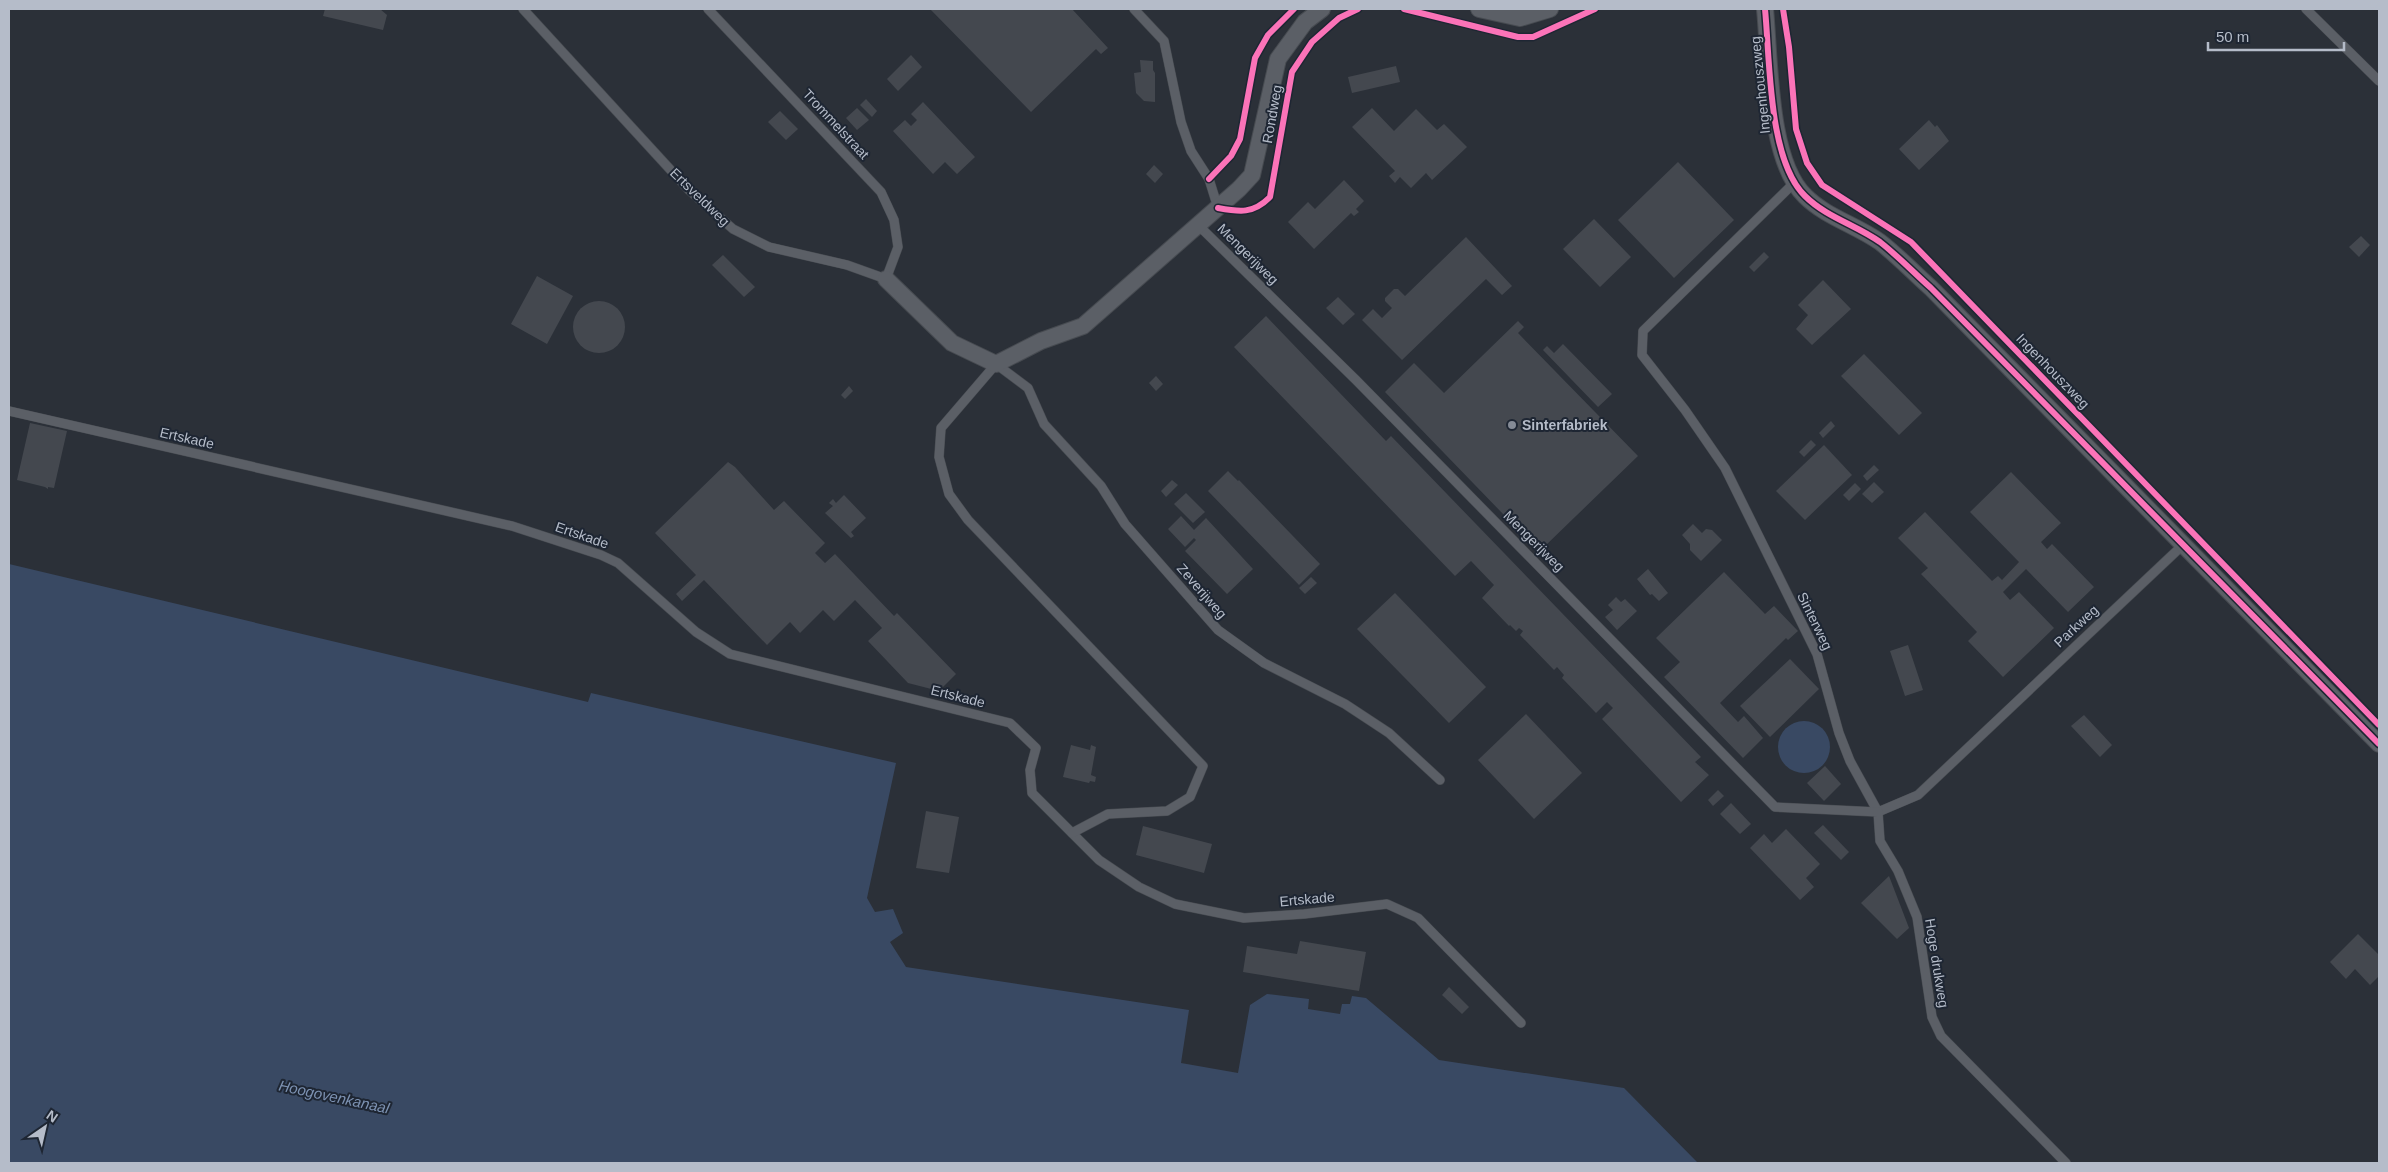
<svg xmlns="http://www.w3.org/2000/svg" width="2388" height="1172" font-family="Arial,sans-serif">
	<rect width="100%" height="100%" fill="#2b3038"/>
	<!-- water -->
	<g fill="#394963">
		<path d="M9 564 588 702 591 693 896 763 867 898 875 912 893 909 903 933 890 942 906 967 1189 1010 1181 1063 1238 1073 1250 1005 1267 994 1309 999 1308 1009 1340 1014 1342 1004H1350L1352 996 1366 998 1439 1060 1624 1088 1698 1163H9Z"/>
		<circle cx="1804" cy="747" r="26"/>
	</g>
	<!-- building -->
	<g fill="#44484f">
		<path d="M325 9H380L387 15 383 30 323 16Z"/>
		<path d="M930 9H1072L1108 48 1101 54 1096 49 1031 112Z"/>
		<path d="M911 55 922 67 898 91 887 79Z"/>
		<path d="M1140 60 1153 61V70L1155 73V102L1144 101 1136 93 1134 73 1141 72Z"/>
		<path d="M1396 66 1400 82 1352 93 1348 77Z"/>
		<path d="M866 99 877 111 872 117 860 105Z"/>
		<path d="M923 102 975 157 957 174 945 162 933 174 893 131 905 120 911 126 917 120 911 114Z"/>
		<path d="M857 108 869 120 857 130 846 118Z"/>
		<path d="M1372 108 1394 131 1416 109 1437 130 1444 124 1467 147 1432 180 1426 173 1411 188 1400 177 1395 183 1389 176 1395 171 1352 127Z"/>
		<path d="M780 111 798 129 786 140 768 122Z"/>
		<path d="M1929 120 1935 127 1937 125 1949 141 1919 170 1899 149Z"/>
		<path d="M1678 162 1734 220 1674 278 1618 220Z"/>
		<path d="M1154 165 1163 174 1155 183 1146 174Z"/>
		<path d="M1344 180 1364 201 1356 209 1359 212 1354 216 1351 213 1314 249 1288 222 1308 202 1315 209Z"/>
		<path d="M1594 219 1631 257 1600 287 1563 249Z"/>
		<path d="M2361 236 2370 245 2359 257 2349 247Z"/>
		<path d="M1466 237 1512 286 1502 295 1486 279 1402 360 1362 320 1373 309 1382 318 1392 308 1385 301V298L1394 289H1398L1405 296Z"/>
		<path d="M1764 252 1769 257 1754 272 1749 267Z"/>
		<path d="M723 255 755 287 744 297 712 265Z"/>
		<path d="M537 276 573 296 547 344 511 324Z"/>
		<path d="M1823 280 1851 309 1812 345 1796 329 1808 315 1798 305Z"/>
		<path d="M1338 297 1355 314 1343 325 1326 308Z"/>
		<circle cx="599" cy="327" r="26"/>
		<path d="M1266 316 1386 441 1391 436 1701 757 1695 762 1709 775 1681 802 1602 719 1613 708 1607 702 1596 713 1562 678 1564 675 1557 667 1554 670 1520 635 1523 631 1519 628 1516 631 1510 625 1509 626 1482 598 1494 585 1471 561 1455 576 1234 347Z"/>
		<path d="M1518 321 1524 327 1518 333 1638 456 1545 546 1539 540 1533 545 1385 392 1414 363 1444 393Z"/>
		<path d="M1563 344 1612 394 1598 407 1543 350 1547 346 1554 353Z"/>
		<path d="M1864 354 1922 413 1899 435 1841 376Z"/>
		<path d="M1156 376 1163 384 1156 391 1149 383Z"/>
		<path d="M849 386 853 391 845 399 841 395Z"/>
		<path d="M1831 421 1835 426 1823 438 1819 433Z"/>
		<path d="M30 423 67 431 54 488 48 487V489L45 487 17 480Z"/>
		<path d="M1811 440 1816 445 1804 457 1799 452Z"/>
		<path d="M1824 445 1852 475 1805 520 1776 491Z"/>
		<path d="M728 462 735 467 774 510 784 501 825 543 815 553 825 563 835 554 894 616 897 613 956 674 939 691 908 683 868 641 882 628 855 600 834 621 823 610 800 633 790 622 767 645 704 580 682 601 676 594 696 575 655 533Z"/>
		<path d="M1874 465 1879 470 1867 481 1863 476Z"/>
		<path d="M1228 471 1238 481 1239 480 1320 564 1299 585 1208 491Z"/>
		<path d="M2011 472 2061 523 2041 542 2047 549 2052 544 2094 587 2068 612 2026 569 2003 592 2010 600 2019 592 2054 628 2003 677 1968 641 1977 632 1921 574 1928 568 1898 538 1925 512 1992 581 1998 576 2002 580 2019 562 1970 512Z"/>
		<path d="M1172 480 1178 485 1166 497 1161 491Z"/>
		<path d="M1874 482 1884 492 1872 503 1862 494Z"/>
		<path d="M1855 483 1861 489 1849 501 1843 495Z"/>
		<path d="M1186 493 1205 512 1193 523 1174 504Z"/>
		<path d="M844 495 866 518 851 532 854 536 851 538 825 513 833 506 829 503 833 499 836 503Z"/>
		<path d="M1181 516 1194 530 1206 518 1253 569 1227 594 1185 551 1196 540 1194 538 1185 547 1168 529Z"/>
		<path d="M1693 524 1702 533 1706 529 1712 530 1722 540 1701 561 1690 550V544L1682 535Z"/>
		<path d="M1648 569 1668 593 1659 601 1652 594 1650 595 1637 579Z"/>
		<path d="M1724 572 1765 614 1774 606 1798 631 1788 640 1786 638 1720 703 1738 722 1744 716 1763 738 1743 758 1664 677 1680 662 1656 638Z"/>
		<path d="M1311 577 1317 583 1305 594 1299 588Z"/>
		<path d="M1395 593 1486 687 1449 723 1357 629Z"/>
		<path d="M1616 597 1621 602 1625 599 1637 611 1617 630 1605 617 1613 610 1608 605Z"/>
		<path d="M1908 645 1923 690 1905 696 1890 651Z"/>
		<path d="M1790 659 1819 689 1770 737 1740 706Z"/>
		<path d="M1526 714 1582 773 1534 819 1478 760Z"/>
		<path d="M2084 715 2112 745 2100 757 2071 726Z"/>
		<path d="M1071 745 1090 750 1091 745 1096 747 1091 775 1096 777 1095 782 1090 781 1089 783 1063 777Z"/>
		<path d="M1825 766 1841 784 1824 801 1807 783Z"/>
		<path d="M1718 790 1724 796 1713 806 1708 800Z"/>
		<path d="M1731 803 1751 824 1740 834 1720 814Z"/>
		<path d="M926 811 959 817 949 873 916 868Z"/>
		<path d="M1823 825 1849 852 1841 860 1814 833Z"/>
		<path d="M1143 826 1212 844 1204 873 1136 855Z"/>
		<path d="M1786 829 1820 864 1806 878 1814 887 1800 900 1750 848 1764 834 1772 843Z"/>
		<path d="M1889 876 1909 928 1897 939 1861 903Z"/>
		<path d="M2358 934 2379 955V976L2370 985 2355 969 2346 979 2330 962Z"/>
		<path d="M1300 941 1366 952 1359 991 1243 972 1247 946 1297 954Z"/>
		<path d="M1449 987 1469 1007 1462 1014 1442 995Z"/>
	</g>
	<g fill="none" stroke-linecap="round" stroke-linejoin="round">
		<!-- service casing -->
		<g stroke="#474b51" stroke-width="10">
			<g id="service">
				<path d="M523 9 689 190 733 229 769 247 847 265 886 279 898 247 894 220 881 192 708 9"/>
				<path d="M1134 9 1164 41 1181 122 1191 151 1209 179 1218 208"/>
				<path d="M2306 9 2379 81"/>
				<path d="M1794 183 1643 331 1642 355 1685 410 1725 468 1817 654 1839 733 1850 761 1878 812 1918 795 2185 543"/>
				<path d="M1198 225 1356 380 1775 807 1878 812 1880 841 1898 871 1917 917 1932 1017 1941 1036 2066 1163"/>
				<path d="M9 411 512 526 601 555 618 563 696 632 730 654 1010 723 1036 748 1030 770 1032 793 1099 860 1139 887 1175 904 1244 918 1304 914 1387 904 1418 918 1521 1023"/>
				<path d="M1072 833 1108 814 1167 811 1190 797 1203 766 968 520 949 494 939 457 941 428 996 364 1028 388 1044 424 1101 486 1125 524 1218 630 1264 663 1345 704 1389 733 1440 780"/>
			</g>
		</g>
		<!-- minor casing -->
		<g stroke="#474b51" stroke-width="18">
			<g id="minor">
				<path d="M1479 9 1520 18 1550 9"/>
				<path d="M1765 9C1770 59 1768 160 1805 196 1826 217 1856 225 1880 242 1898 256 1914 273 1931 288L2379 744"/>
				<path d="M886 279 952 343 996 364 1041 341 1083 326 1239 189 1252 175 1278 59 1305 22 1322 9"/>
			</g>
		</g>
		<!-- service -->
		<use href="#service" stroke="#5b5f66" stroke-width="9"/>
		<!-- minor -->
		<use href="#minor" stroke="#5b5f66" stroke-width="16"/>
		<!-- cycleway casing -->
		<g stroke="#1e2633" stroke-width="9">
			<g id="cycleway">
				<path d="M1404 9 1518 37H1533L1595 9"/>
				<path d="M1765 9C1770 59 1768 160 1805 196 1826 217 1856 225 1880 242 1898 256 1914 273 1931 288L2379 744"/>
				<path d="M1783 9 1789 47 1796 129 1807 163 1822 185 1911 242 2379 725"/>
				<path d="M1209 179 1231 156 1240 139 1255 58 1268 35 1294 9"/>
				<path d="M1218 208C1240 212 1253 214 1270 197L1292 72 1312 42 1339 18 1358 9"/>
			</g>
		</g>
		<!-- cycleway -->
		<use href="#cycleway" stroke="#fb73b8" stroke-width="6"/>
	</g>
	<!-- markers -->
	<circle fill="#858b96" stroke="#1e2633" stroke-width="2" cx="1512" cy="425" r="5"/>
	<g text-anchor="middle" stroke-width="4" stroke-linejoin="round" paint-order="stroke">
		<!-- street labels -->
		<g font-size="14" fill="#b5bcc9" stroke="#1e2633">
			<text transform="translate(1760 85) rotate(-96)" y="5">Ingenhouszweg</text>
			<text transform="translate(1272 114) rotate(-80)" y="5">Rondweg</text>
			<text transform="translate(836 124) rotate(47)" y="5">Trommelstraat</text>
			<text transform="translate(700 197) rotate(44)" y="5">Ertsveldweg</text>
			<text transform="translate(1248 254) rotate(45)" y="5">Mengerijweg</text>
			<text transform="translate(2053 371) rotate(46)" y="5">Ingenhouszweg</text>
			<text transform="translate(187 438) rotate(13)" y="5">Ertskade</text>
			<text transform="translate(582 535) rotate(19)" y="5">Ertskade</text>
			<text transform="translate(1534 541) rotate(45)" y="5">Mengerijweg</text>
			<text transform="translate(1202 591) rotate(49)" y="5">Zeverijweg</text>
			<text transform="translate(1815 621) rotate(64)" y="5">Sinterweg</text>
			<text transform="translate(2076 626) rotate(-43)" y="5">Parkweg</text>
			<text transform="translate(958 696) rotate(14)" y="5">Ertskade</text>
			<text transform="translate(1307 899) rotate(-5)" y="5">Ertskade</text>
			<text transform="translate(1937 963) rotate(81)" y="5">Hoge drukweg</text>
		</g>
		<!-- poi labels -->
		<g font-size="14" font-weight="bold" fill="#b5bcc9" stroke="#1e2633" text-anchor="start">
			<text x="1522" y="430">Sinterfabriek</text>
		</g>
		<!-- water labels -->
		<g font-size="15" font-style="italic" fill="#7c91b1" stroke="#1e2633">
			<text transform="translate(334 1097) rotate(12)" y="5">Hoogovenkanaal</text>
		</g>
	</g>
	<!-- border -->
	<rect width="2388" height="1172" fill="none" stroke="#b5bcc9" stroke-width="20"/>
	<!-- north arrow -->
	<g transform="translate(45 1127) rotate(34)" stroke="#1e2633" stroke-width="4" paint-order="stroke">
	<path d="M0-4L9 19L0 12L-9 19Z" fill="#b5bcc9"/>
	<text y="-8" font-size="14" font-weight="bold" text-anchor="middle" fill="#b5bcc9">N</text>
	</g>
	<!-- scale -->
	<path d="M2208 42v8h136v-8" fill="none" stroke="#b5bcc9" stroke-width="2.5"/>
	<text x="2216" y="42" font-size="15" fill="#b5bcc9" stroke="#1e2633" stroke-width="4" paint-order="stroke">50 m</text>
</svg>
